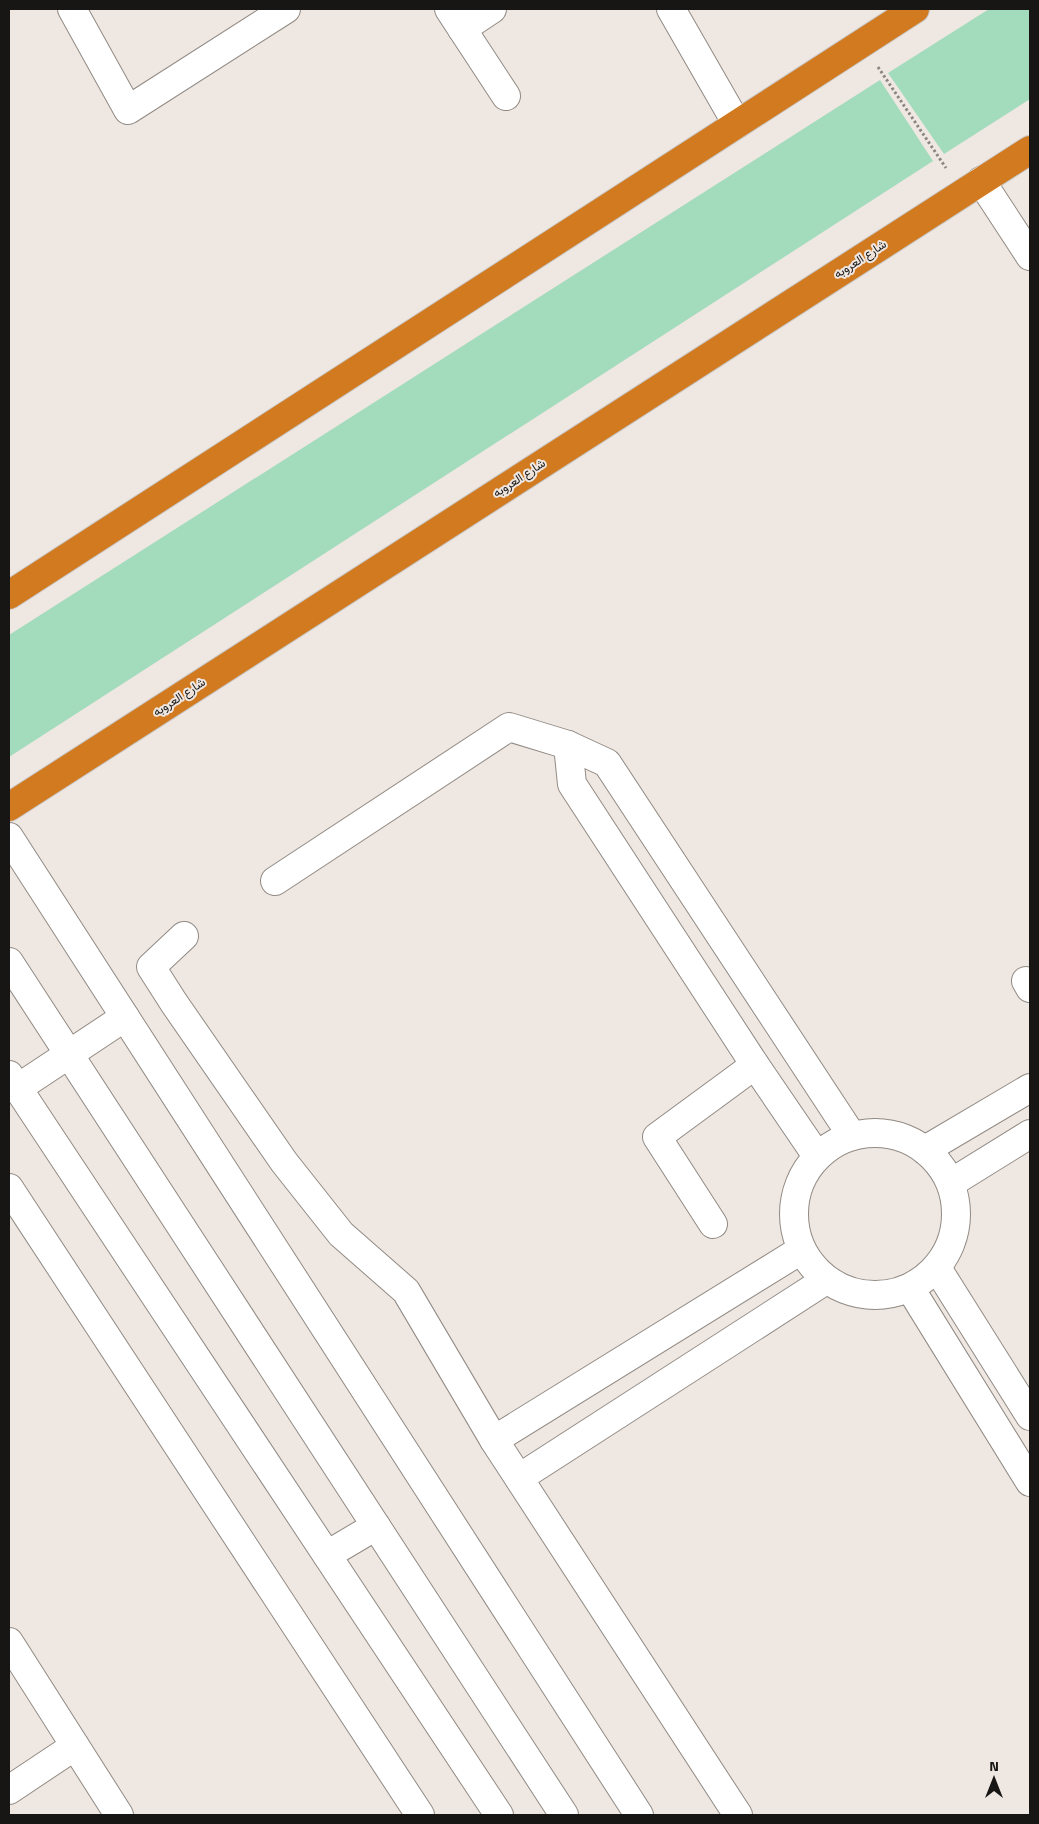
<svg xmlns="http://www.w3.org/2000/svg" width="1039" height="1824" font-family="'Titillium Web',Vazirmatn,sans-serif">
	<rect width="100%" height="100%" fill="#efe7e1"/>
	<!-- green -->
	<g fill="#a3dbbd">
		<path d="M989 9H1030V99L944 154 888 73Z"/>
		<path d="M880 80 933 161 9 757V635Z"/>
	</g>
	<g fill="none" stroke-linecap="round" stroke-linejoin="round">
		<!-- minor casing -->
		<g stroke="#918a84" stroke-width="30">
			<g id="minor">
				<path d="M72 9 128 110 286 9"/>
				<path d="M449 9 506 96"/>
				<path d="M671 9 737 124"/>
				<path d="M462 29 492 9"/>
				<path d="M981 181 1030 256"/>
				<path d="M568 745 572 784 755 1065 817 1156"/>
				<path d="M9 837 639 1815"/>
				<path d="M275 881 509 727 568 745 607 763 852 1136"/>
				<path d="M184 936 151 967 174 1003 284 1162 341 1234 406 1291 494 1440 738 1815"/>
				<path d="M9 962 564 1815"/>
				<path d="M1026 981 1030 988"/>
				<path d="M9 1075 499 1815"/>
				<path d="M18 1088 125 1017"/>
				<circle cx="875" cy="1214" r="81"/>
				<path d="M925 1150 1030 1088"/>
				<path d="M951 1183 1030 1134"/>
				<path d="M9 1188 420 1815"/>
				<path d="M713 1224 657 1137 755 1065"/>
				<path d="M937 1268 1030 1416"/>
				<path d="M910 1288 1030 1482"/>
				<path d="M494 1440 801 1250"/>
				<path d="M519 1478 826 1280"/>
				<path d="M327 1555 376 1526"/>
				<path d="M9 1642 119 1815"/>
				<path d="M9 1790 75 1746"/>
			</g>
		</g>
		<!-- highway casing -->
		<g stroke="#c8c7c7" stroke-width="30">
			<g id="highway">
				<path d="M9 595 915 9"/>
				<path d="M9 807 1030 150"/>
			</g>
		</g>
		<!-- path -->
		<path stroke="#8c8682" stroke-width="3" stroke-dasharray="2.5 2.5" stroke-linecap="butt" d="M878 67 946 168"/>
		<!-- minor -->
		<use href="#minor" stroke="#fff" stroke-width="28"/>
		<!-- highway -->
		<use href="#highway" stroke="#d17a1f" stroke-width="28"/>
	</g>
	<g text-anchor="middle" stroke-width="4" stroke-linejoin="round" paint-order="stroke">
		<!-- street labels -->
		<g font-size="12" fill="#181614" stroke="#efe7e1">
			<text transform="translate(860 259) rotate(-33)" y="4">شارع العروبه</text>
			<text transform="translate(519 478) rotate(-33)" y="4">شارع العروبه</text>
			<text transform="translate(179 697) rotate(-33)" y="4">شارع العروبه</text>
		</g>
	</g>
	<!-- border -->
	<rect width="1039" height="1824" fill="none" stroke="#181614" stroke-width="20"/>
	<!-- north arrow -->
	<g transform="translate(994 1779)" stroke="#efe7e1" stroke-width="4" paint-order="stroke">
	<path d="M0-4L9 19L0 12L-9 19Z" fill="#181614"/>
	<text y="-8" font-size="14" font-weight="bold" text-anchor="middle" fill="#181614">N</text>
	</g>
</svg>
